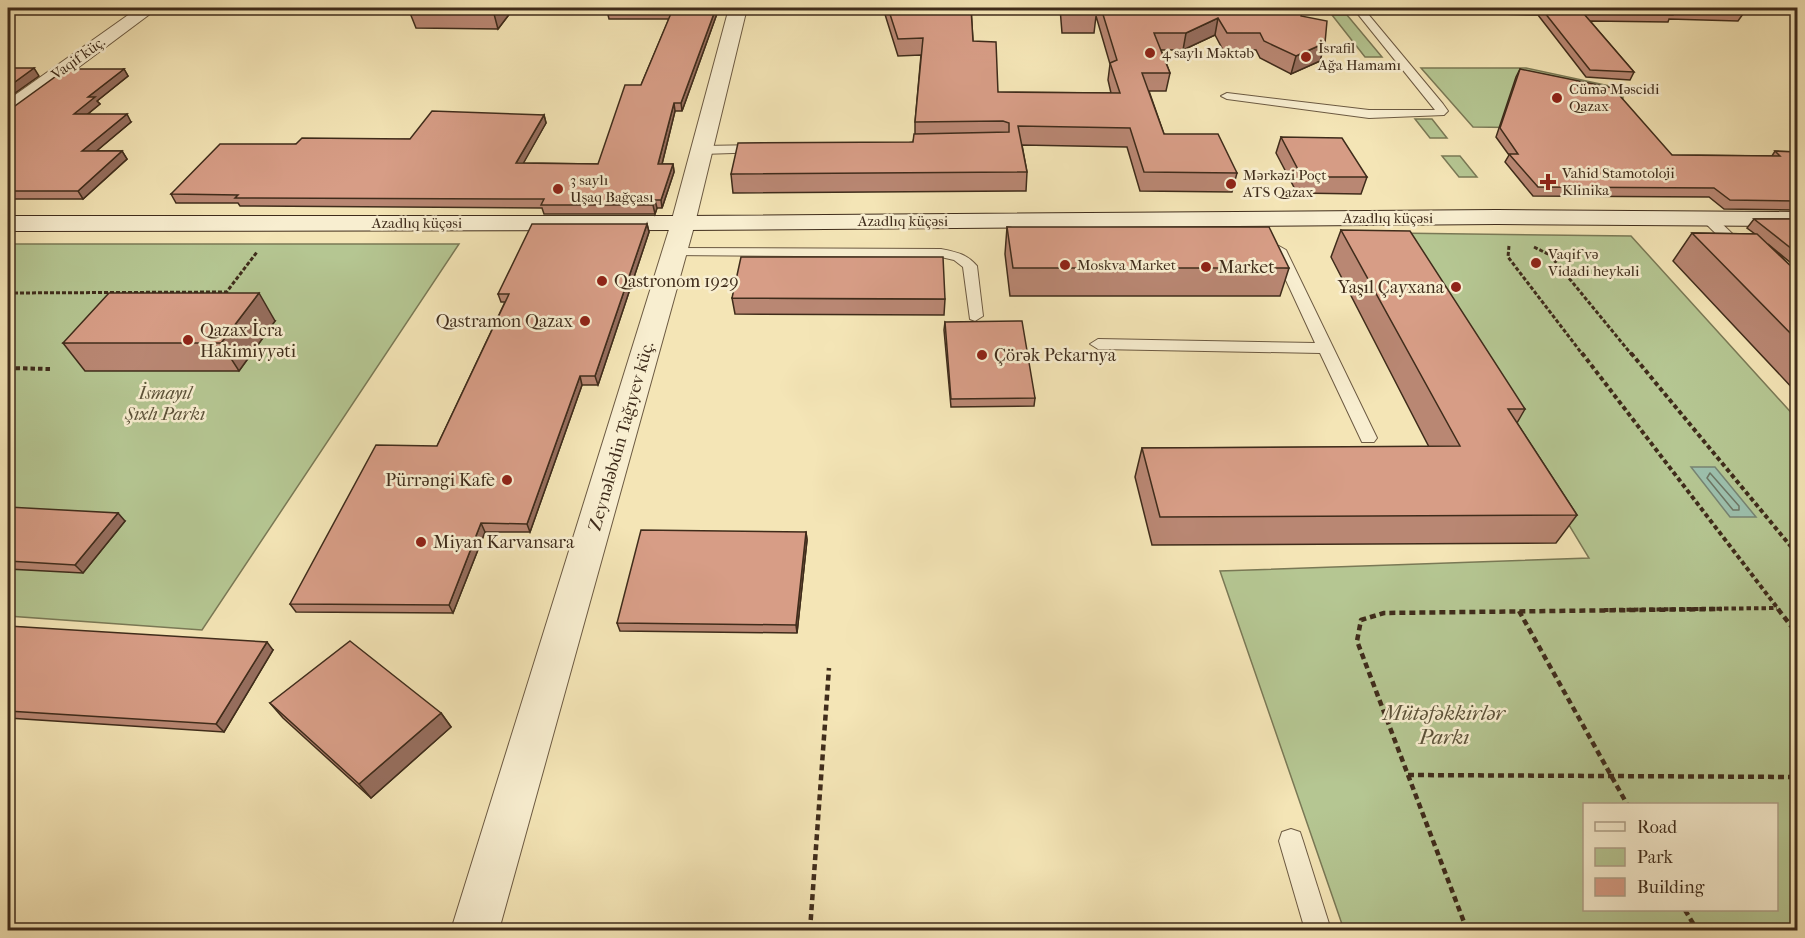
<svg xmlns="http://www.w3.org/2000/svg" width="1805" height="938" font-family="'IM FELL French Canon',serif">
	<rect width="100%" height="100%" fill="#f4e5b6"/>
	<filter id="stains"><feTurbulence type="fractalNoise" baseFrequency=".00333" numOctaves="4"/><feColorMatrix values="0 0 0 0 .2 0 0 0 0 .09 0 0 0 0 .02 0 0 0 .5 -.17"/></filter>
	<radialGradient id="worn" r=".72"><stop offset=".6" stop-color="#630" stop-opacity="0"/><stop offset="1" stop-color="#630" stop-opacity=".3"/></radialGradient>
	<!-- green -->
	<g fill="#b5c692" stroke="#7a7956" stroke-width="1.5" fill-rule="evenodd">
		<path d="M1332 15H1347L1382 57H1365Z"/>
		<path d="M1421 68H1526L1624 89 1619 129 1473 127Z"/>
		<path d="M1415 119H1432L1447 138H1430Z"/>
		<path d="M1442 156H1460L1477 177H1459Z"/>
		<path d="M1392 233 1631 236 1797 419V930H1344L1220 571 1589 558ZM1584 804H1776V910H1584Z"/>
		<path d="M8 244H459L202 630 8 616Z"/>
	</g>
	<!-- water -->
	<path fill="#9cbfac" stroke="#778472" stroke-width="1.5" d="M1691 467H1715L1756 517H1730Z"/>
	<g fill="none" stroke-linecap="round" stroke-linejoin="round">
		<!-- shore -->
		<path stroke="#6e7664" stroke-width="1.5" d="M1710 473 1739 506V510H1733L1707 478Z"/>
		<!-- lane casing -->
		<g stroke="#6c5a42" stroke-width="2">
			<g id="lane">
				<path d="M1353 8H1363L1443 104 1448 111 1444 115 1369 118 1227 99 1221 96 1227 93 1369 110H1435Z"/>
				<path d="M760 145 764 146 766 149 764 152 702 154 696 150 702 146Z"/>
				<path d="M1709 215 1714 216 1747 248 1749 251 1747 254H1737L1704 222 1702 219Z"/>
				<path d="M1279 246 1286 250 1377 438 1374 442H1362L1320 353 1098 349 1090 344 1098 339 1315 343 1272 250Z"/>
				<path d="M675 248 941 249C956 252 967 254 977 266L983 316 975 321 970 319 963 267 954 260 941 257 670 255 668 252 670 249Z"/>
				<path d="M1291 829 1300 832 1303 841 1331 930H1305L1279 841 1282 832Z"/>
			</g>
		</g>
		<!-- street casing -->
		<g stroke="#6c5a42" stroke-width="2">
			<g id="street">
				<path d="M138 8H158L16 114 8 115V100Z"/>
				<path d="M729 8H747L695 223 499 930H451L671 223Z"/>
			</g>
		</g>
		<!-- secondary casing -->
		<g stroke="#3f2c1b" stroke-width="2">
			<path id="secondary" d="M1497 210 1798 212V226L1497 224 683 230 8 231V216H683Z"/>
		</g>
		<!-- path-far2 -->
		<g stroke="#3f2c1b" stroke-width="3" stroke-dasharray="4 2" stroke-linecap="butt">
			<path d="M1509 246 1508 257 1583 355"/>
			<path d="M1534 247 1550 255 1632 355"/>
			<path d="M8 293 226 292"/>
			<path d="M225 294 257 252"/>
		</g>
		<!-- path-far1 -->
		<g stroke="#3f2c1b" stroke-width="4" stroke-dasharray="4.5 3" stroke-linecap="butt">
			<path d="M1582 353 1779 610"/>
			<path d="M1631 353 1798 555"/>
			<path d="M8 368 50 369"/>
			<path d="M1604 610 1777 608"/>
		</g>
		<!-- path -->
		<g stroke="#3f2c1b" stroke-width="4.5" stroke-dasharray="6 4" stroke-linecap="butt">
			<path d="M1778 609 1798 635"/>
			<path d="M1519 611 1627 804"/>
			<path d="M1408 775 1798 777"/>
			<path d="M1685 910 1697 930"/>
			<path d="M810 930 829 668"/>
			<path d="M1467 930 1357 641 1361 620 1384 613 1722 609"/>
		</g>
		<!-- lane -->
		<use href="#lane" fill="#f8eed0" fill-rule="evenodd"/>
		<!-- street -->
		<use href="#street" fill="#f8eed0" fill-rule="evenodd"/>
		<!-- secondary -->
		<use href="#secondary" fill="#f8eed0" fill-rule="evenodd"/>
	</g>
	<!-- wall -->
	<g fill="#b98773" stroke="#3f2c1b" stroke-width="1.5">
		<path d="M84 8H135L129 12H86Z"/>
		<path d="M154 8H238L231 12H156Z"/>
		<path d="M514 8 498 29 416 28 410 13Z"/>
		<path d="M609 8H719L682 111H675L662 164H673L674 172 662 208H657L655 214H544L542 208 240 206 238 203H176L171 194 296 144 410 139 544 115 546 123 523 163 598 164 641 85 669 19H609L607 11Z"/>
		<path d="M808 8H870L868 11H809Z"/>
		<path d="M883 8H971L973 41 998 92 1111 93 1108 80 1110 64 1096 16 1094 33H1062L1060 8H1302L1301 16 1320 61 1291 74 1260 58 1256 50H1223L1215 35 1183 50H1161L1170 73 1166 91H1149L1164 134 1237 173 1232 192 1140 191 1127 147 1022 145 1027 172 1026 191 733 193 731 174 913 142 915 134V122L921 55 898 56Z"/>
		<path d="M1382 8H1733L1743 14 1738 21 1669 19 1668 22 1590 21 1634 72 1630 80 1586 77 1538 15 1385 11Z"/>
		<path d="M124 69 128 76 97 101 100 104 88 114 131 122 96 151H122L127 159 83 199H8V109L12 108Z"/>
		<path d="M1520 69 1672 155 1772 156 1775 151 1797 152V210L1724 209 1709 197 1533 196 1505 162 1509 155 1496 137 1516 77Z"/>
		<path d="M1281 137 1367 177 1361 194 1297 193 1276 153Z"/>
		<path d="M1754 219H1797V268L1768 244 1797 272V393L1673 261 1692 233 1755 234 1747 228Z"/>
		<path d="M647 224 649 232 598 385H582L530 532H485L453 613 296 612 290 604 437 446 505 302H501L498 294Z"/>
		<path d="M1007 227 1289 268 1280 296H1010L1005 254Z"/>
		<path d="M1341 230 1525 409 1517 423 1577 515 1556 543 1152 545 1135 477 1142 448 1429 447 1331 257Z"/>
		<path d="M732 298 945 299 944 315 735 314Z"/>
		<path d="M275 321 239 371H85L63 343Z"/>
		<path d="M945 322 1035 398 1034 406 951 407 944 330Z"/>
		<path d="M8 507 125 521 83 573 8 569Z"/>
		<path d="M806 532 807 540 797 633 620 631 617 623Z"/>
		<path d="M8 626 273 650 224 732 8 718Z"/>
		<path d="M270 703 441 713 451 727 371 798 283 718Z"/>
	</g>
	<!-- shaded-wall -->
	<g fill="#966e5e" stroke="#3f2c1b" stroke-width="1.5">
		<path d="M126 8H135L129 12Z"/>
		<path d="M229 8H238L231 12Z"/>
		<path d="M499 8H514L498 29 494 14Z"/>
		<path d="M716 8H719L682 111 681 103Z"/>
		<path d="M1218 18 1215 35 1183 50 1186 33Z"/>
		<path d="M1325 43 1320 61 1291 74 1296 56Z"/>
		<path d="M34 68 39 76 8 98V87Z"/>
		<path d="M124 69 128 76 97 101 100 104 79 121 74 114 88 97Z"/>
		<path d="M674 103 675 111 660 172 658 164Z"/>
		<path d="M127 114 131 122 87 159 82 151Z"/>
		<path d="M544 115 546 123 519 171 516 163Z"/>
		<path d="M122 151 127 159 83 199 78 191Z"/>
		<path d="M673 164 674 172 662 208 661 200Z"/>
		<path d="M655 200 657 208 655 214 653 205Z"/>
		<path d="M647 224 649 232 598 385 595 376Z"/>
		<path d="M259 293 275 321 239 371 221 343Z"/>
		<path d="M580 376 582 385 530 532 527 524Z"/>
		<path d="M118 513 125 521 83 573 75 565Z"/>
		<path d="M481 523 485 532 453 613 449 605Z"/>
		<path d="M806 532 807 540 797 633 796 625Z"/>
		<path d="M267 642 273 650 224 732 216 724Z"/>
		<path d="M441 713 451 727 371 798 359 784Z"/>
	</g>
	<!-- building -->
	<g fill="#d79d86" stroke="#3f2c1b" stroke-width="1.5">
		<path d="M415 8H499L494 14 410 13Z"/>
		<path d="M609 8H716L681 103H674L658 164H673L661 200H655L653 205H541L544 199 235 198 238 195 171 194 220 144H296L302 138 410 139 432 111 544 115 516 163 598 164 625 85H641L672 11H607Z"/>
		<path d="M888 8H971L973 41 996 42 998 92 1120 93 1110 63 1117 60 1101 8H1302L1301 16 1327 21 1325 43 1296 56 1264 41 1260 33H1227L1218 18 1186 33H1154L1170 73H1142L1164 134H1218L1237 173 1144 172 1130 128 1018 126 1027 172 731 174 738 143 913 142 914 134 1009 132V123L1003 121 915 122 923 38 898 39Z"/>
		<path d="M1064 8H1095L1096 14H1064Z"/>
		<path d="M1504 8H1733L1743 14 1668 12 1672 15 1584 14 1634 72 1590 70 1541 8Z"/>
		<path d="M8 68H34L8 87Z"/>
		<path d="M66 69H124L88 97H95L74 114H127L82 151H122L78 191H8V109L12 108Z"/>
		<path d="M1520 69 1613 88 1672 155 1780 156 1775 151 1797 152V201L1730 200 1714 188 1538 187 1509 154H1518L1500 128Z"/>
		<path d="M1281 137 1342 138 1367 177H1302Z"/>
		<path d="M1754 219H1797V253Z"/>
		<path d="M532 224H647L595 376H580L527 524 481 523 449 605 290 604 376 445 437 446 509 294H498Z"/>
		<path d="M1007 227H1269L1289 268H1013Z"/>
		<path d="M1341 230 1410 231 1525 409H1508L1577 515 1160 517 1142 448 1460 446Z"/>
		<path d="M1692 233 1757 234 1797 272V340Z"/>
		<path d="M741 257H943L945 299 732 298Z"/>
		<path d="M109 293H259L221 343H63Z"/>
		<path d="M1022 321 1035 398 951 399 945 322Z"/>
		<path d="M8 507 118 513 75 565 8 561Z"/>
		<path d="M641 530 806 532 796 625 617 623Z"/>
		<path d="M8 626 267 642 216 724 8 711Z"/>
		<path d="M350 641 441 713 359 784 270 703Z"/>
	</g>
	<!-- markers -->
	<g fill="#8f2418" stroke="#f8eed0" stroke-width="2">
		<circle cx="1150" cy="53" r="6"/>
		<circle cx="1306" cy="57" r="6"/>
		<circle cx="1557" cy="98" r="6"/>
		<path d="M1545 173h6v6h6v6h-6v6h-6v-6h-6v-6h6z"/>
		<circle cx="1231" cy="184" r="6"/>
		<circle cx="558" cy="189" r="6"/>
		<circle cx="1536" cy="263" r="6"/>
		<circle cx="1065" cy="265" r="6"/>
		<circle cx="1206" cy="267" r="6"/>
		<circle cx="602" cy="281" r="6"/>
		<circle cx="1456" cy="287" r="6"/>
		<circle cx="585" cy="321" r="6"/>
		<circle cx="188" cy="340" r="6"/>
		<circle cx="982" cy="355" r="6"/>
		<circle cx="507" cy="480" r="6"/>
		<circle cx="421" cy="542" r="6"/>
	</g>
	<g text-anchor="middle" stroke-width="5" stroke-linejoin="round" paint-order="stroke">
		<!-- far-poi labels -->
		<g font-size="15" fill="#3f2c1b" stroke="#f8eed0" text-anchor="start">
			<text x="1318" y="53">İsrafil<tspan x="1318" dy="17">Ağa Hamamı</tspan></text>
			<text x="1162" y="58">4 saylı Məktəb</text>
			<text x="1569" y="94">Cümə Məscidi<tspan x="1569" dy="17">Qazax</tspan></text>
			<text x="1562" y="178">Vahid Stamotoloji<tspan x="1562" dy="17">Klinika</tspan></text>
			<text x="1243" y="180">Mərkəzi Poçt<tspan x="1243" dy="17">ATS Qazax</tspan></text>
			<text x="570" y="185">3 saylı<tspan x="570" dy="17">Uşaq Bağçası</tspan></text>
			<text x="1548" y="259">Vaqif və<tspan x="1548" dy="17">Vidadi heykəli</tspan></text>
			<text x="1077" y="270">Moskva Market</text>
		</g>
		<!-- far-street labels -->
		<g font-size="15" fill="#3f2c1b" stroke="#f8eed0">
			<text transform="translate(78 58) rotate(-36)" y="5">Vaqif küç.</text>
			<text x="1388" y="223">Azadlıq küçəsi</text>
			<text x="903" y="226">Azadlıq küçəsi</text>
			<text x="417" y="228">Azadlıq küçəsi</text>
		</g>
		<!-- poi labels -->
		<g font-size="18" fill="#3f2c1b" stroke="#f8eed0" text-anchor="start">
			<text x="1218" y="273">Market</text>
			<text x="614" y="287">Qastronom 1929</text>
			<text x="1444" y="293" text-anchor="end">Yaşıl Çayxana</text>
			<text x="573" y="327" text-anchor="end">Qastramon Qazax</text>
			<text x="200" y="336">Qazax İcra<tspan x="200" dy="21">Hakimiyyəti</tspan></text>
			<text x="994" y="361">Çörək Pekarnya</text>
			<text x="495" y="486" text-anchor="end">Pürrəngi Kafe</text>
			<text x="433" y="548">Miyan Karvansara</text>
		</g>
		<!-- park labels -->
		<g font-size="18" font-style="italic" fill="#5c5239" stroke="#f8eed0">
			<text x="165" y="399">İsmayıl<tspan x="165" dy="21">Şıxlı Parkı</tspan></text>
		</g>
		<!-- street labels -->
		<g font-size="18" fill="#3f2c1b" stroke="#f8eed0">
			<text transform="translate(621 436) rotate(-74)" y="6">Zeynələbdin Tağıyev küç.</text>
		</g>
		<!-- near-park labels -->
		<g font-size="21" font-style="italic" fill="#5c5239" stroke="#f8eed0">
			<text x="1444" y="720">Mütəfəkkirlər<tspan x="1444" dy="24">Parkı</tspan></text>
		</g>
	</g>
	<!-- margin -->
	<rect width="1805" height="938" fill="none" stroke="#f4e5b6" stroke-width="30"/>
	<rect x="9" y="9" width="1787" height="920" fill="none" stroke="#3f2c1b" stroke-width="3"/>
	<rect x="15" y="15" width="1775" height="908" fill="none" stroke="#3f2c1b" stroke-width="1.5"/>
	<!-- legend -->
	<rect x="1583" y="803" width="195" height="108" fill="#f8eed0" stroke="#aea088" stroke-width="1.5"/>
	<rect x="1595" y="822" width="30" height="9" fill="#f8eed0" stroke="#aea088" stroke-width="1.5"/>
	<text x="1637" y="833" font-size="18" fill="#3f2c1b">Road</text>
	<rect x="1595" y="848" width="30" height="18" fill="#b5c692" stroke="#aea088" stroke-width="1.5"/>
	<text x="1637" y="863" font-size="18" fill="#3f2c1b">Park</text>
	<rect x="1595" y="878" width="30" height="18" fill="#d79d86" stroke="#aea088" stroke-width="1.5"/>
	<text x="1637" y="893" font-size="18" fill="#3f2c1b">Building</text>
	<rect width="100%" height="100%" filter="url(#stains)"/>
	<rect width="100%" height="100%" fill="url(#worn)"/>
</svg>
